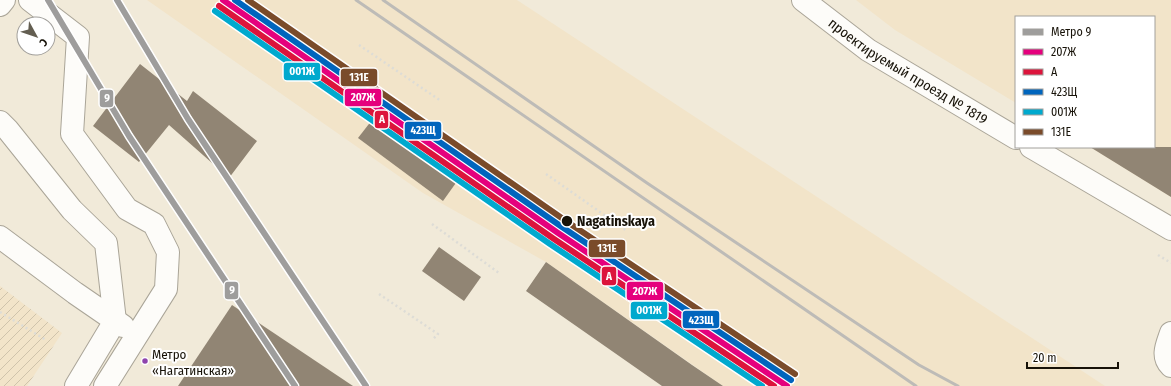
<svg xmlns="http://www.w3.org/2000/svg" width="1171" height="386" font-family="'Fira Sans Condensed',sans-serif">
	<defs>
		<pattern id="industrial-furrows" width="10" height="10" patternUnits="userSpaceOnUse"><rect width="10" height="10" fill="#f2e4c9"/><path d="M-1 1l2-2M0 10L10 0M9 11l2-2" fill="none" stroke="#cfc3ab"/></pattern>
	</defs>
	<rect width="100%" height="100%" fill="#f1ead9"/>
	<!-- built -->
	<g fill="#f2e4c9">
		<path d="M147 0H517L1105 386H723L546 262 423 193Z"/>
		<path d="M856 0H1171V197L1090 147H1154V17H1016V103L895 30Z"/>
	</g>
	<!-- industrial -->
	<path fill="url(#industrial-furrows)" d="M0 286 62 333 27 386H0Z"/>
	<!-- building -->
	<g fill="#918574">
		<path d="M140 64 187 101 193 91 257 141 229 178 169 125 139 162 93 126Z"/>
		<path d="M372 120 458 180 443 201 358 138Z"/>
		<path d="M1090 147H1171V197Z"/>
		<path d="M439 247 481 277 464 301 422 271Z"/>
		<path d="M546 262 692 365 723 386H662L526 291Z"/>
		<path d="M232 305 353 386H178Z"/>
	</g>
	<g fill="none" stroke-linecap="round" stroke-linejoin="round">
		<!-- minor casing -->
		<g stroke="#aaa598" stroke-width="24">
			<g id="minor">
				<path d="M30 0 78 37 72 134 127 209 154 224 168 252 166 289 105 386"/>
				<path id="s1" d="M803 0 868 50 1016 138"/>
				<path d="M0 5 4 0"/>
				<path d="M0 122 8 130 72 210 106 243 115 321 76 386"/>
				<path d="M1031 147 1171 229"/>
				<path d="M0 237 75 293 123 326"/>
				<path d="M1171 333C1167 345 1161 356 1171 366"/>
			</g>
		</g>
		<!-- path -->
		<g stroke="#dddcd6" stroke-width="2.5" stroke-dasharray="2 3" stroke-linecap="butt">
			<path d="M359 45 441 101"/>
			<path d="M546 174 627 231"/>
			<path d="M432 224 499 273"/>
			<path d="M1158 255 1171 263"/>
			<path d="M379 294 438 334 433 339"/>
			<path d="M0 312 46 340"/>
		</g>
		<!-- minor -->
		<use href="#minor" stroke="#fdfcf9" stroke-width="22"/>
		<!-- rail -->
		<g stroke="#bdbbb7" stroke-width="3">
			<path d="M356 0 916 386"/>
			<path d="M383 0 647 183 919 365 958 386"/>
		</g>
		<!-- rail-1 casing -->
		<g stroke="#fff" stroke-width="9">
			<path id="rail-1" d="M223 0 558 233 787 386"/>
		</g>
		<!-- rail-2 casing -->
		<g stroke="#fff" stroke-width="9">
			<path id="rail-2" d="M219 6 554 239 774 386"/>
		</g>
		<!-- rail-3 casing -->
		<g stroke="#fff" stroke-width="9">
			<path id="rail-3" d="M235 0 562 227 791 380"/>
		</g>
		<!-- rail-4 casing -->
		<g stroke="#fff" stroke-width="9">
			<path id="rail-4" d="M215 11 550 244 762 386"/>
		</g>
		<!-- rail-5 casing -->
		<g stroke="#fff" stroke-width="9">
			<path id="rail-5" d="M248 0 566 221 795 374"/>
		</g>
		<!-- rail-1 -->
		<use href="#rail-1" stroke="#e5007d" stroke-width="6"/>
		<!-- rail-2 -->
		<use href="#rail-2" stroke="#dc143c" stroke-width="6"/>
		<!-- rail-3 -->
		<use href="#rail-3" stroke="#0065bd" stroke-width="6"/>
		<!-- rail-4 -->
		<use href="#rail-4" stroke="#00a9ce" stroke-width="6"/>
		<!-- rail-5 -->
		<use href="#rail-5" stroke="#7a4b2a" stroke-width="6"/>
		<!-- metro-1 casing -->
		<g stroke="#fff" stroke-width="9">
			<g id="metro-1">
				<path d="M48 0 129 136 295 386"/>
				<path d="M117 0 188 119 366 386"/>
			</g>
		</g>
		<!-- metro-1 -->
		<use href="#metro-1" stroke="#9e9d9c" stroke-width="6"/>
	</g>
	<!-- markers -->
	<circle fill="#171208" stroke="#fff" stroke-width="1.5" cx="567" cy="221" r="6"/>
	<circle fill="#8e44ad" stroke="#fff" stroke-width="1.5" cx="145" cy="361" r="3.5"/>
	<g text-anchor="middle" stroke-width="4" stroke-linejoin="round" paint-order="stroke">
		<!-- bus labels -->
		<g font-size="13" fill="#171208" stroke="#fff" text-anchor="start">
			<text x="152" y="359">Метро<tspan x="152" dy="16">«Нагатинская»</tspan></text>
		</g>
		<!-- street labels -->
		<g font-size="14" fill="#171208" stroke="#fff">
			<text dy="5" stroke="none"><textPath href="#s1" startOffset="127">проектируемый проезд № 1819</textPath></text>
		</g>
		<!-- stop labels -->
		<g font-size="14" font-weight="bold" fill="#171208" stroke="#fff" text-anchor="start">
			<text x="577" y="226">Nagatinskaya</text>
		</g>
	</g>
	<g stroke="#fff" stroke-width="1.5">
		<rect x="283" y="62" width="38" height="19" rx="4" fill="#00a9ce"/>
		<rect x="340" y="68" width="38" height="19" rx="4" fill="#7a4b2a"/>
		<rect x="344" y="88" width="38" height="19" rx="4" fill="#e5007d"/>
		<rect x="99" y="89" width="15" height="19" rx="4" fill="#9e9d9c"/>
		<rect x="374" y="110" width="15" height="19" rx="4" fill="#dc143c"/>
		<rect x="404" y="121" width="38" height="19" rx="4" fill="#0065bd"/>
		<rect x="588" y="239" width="38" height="19" rx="4" fill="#7a4b2a"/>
		<rect x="601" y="266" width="16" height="20" rx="4" fill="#dc143c"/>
		<rect x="224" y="281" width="15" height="19" rx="4" fill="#9e9d9c"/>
		<rect x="626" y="281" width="38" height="20" rx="4" fill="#e5007d"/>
		<rect x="630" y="301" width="38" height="19" rx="4" fill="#00a9ce"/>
		<rect x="682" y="310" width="38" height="19" rx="4" fill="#0065bd"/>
	</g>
	<g font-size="11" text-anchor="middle" font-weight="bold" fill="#fff">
		<text x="302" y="75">001Ж</text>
		<text x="359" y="81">131Е</text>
		<text x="363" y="101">207Ж</text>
		<text x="107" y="102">9</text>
		<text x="382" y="123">A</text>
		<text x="423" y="134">423Щ</text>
		<text x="607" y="252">131Е</text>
		<text x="609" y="280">A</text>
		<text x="232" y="294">9</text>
		<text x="645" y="295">207Ж</text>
		<text x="649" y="314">001Ж</text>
		<text x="701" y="324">423Щ</text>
	</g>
	<!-- legend -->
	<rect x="1015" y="16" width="140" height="132" fill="#ffffff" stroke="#a2a09c"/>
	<rect x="1023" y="29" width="20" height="6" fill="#9e9d9c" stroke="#a2a09c"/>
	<text x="1051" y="36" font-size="12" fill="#171208">Метро 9</text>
	<rect x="1023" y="49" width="20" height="6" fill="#e5007d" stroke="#a2a09c"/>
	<text x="1051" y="56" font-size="12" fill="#171208">207Ж</text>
	<rect x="1023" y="69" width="20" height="6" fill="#dc143c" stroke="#a2a09c"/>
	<text x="1051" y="76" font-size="12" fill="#171208">A</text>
	<rect x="1023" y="89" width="20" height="6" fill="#0065bd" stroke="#a2a09c"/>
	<text x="1051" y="96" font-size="12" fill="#171208">423Щ</text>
	<rect x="1023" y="109" width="20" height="6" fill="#00a9ce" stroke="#a2a09c"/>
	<text x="1051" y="116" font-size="12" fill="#171208">001Ж</text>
	<rect x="1023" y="129" width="20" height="6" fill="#7a4b2a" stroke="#a2a09c"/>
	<text x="1051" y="136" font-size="12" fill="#171208">131Е</text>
	<!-- north arrow -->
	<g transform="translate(36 36) rotate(130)"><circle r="19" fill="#ffffff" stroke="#a2a09c"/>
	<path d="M0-3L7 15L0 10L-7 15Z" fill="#635e51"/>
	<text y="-6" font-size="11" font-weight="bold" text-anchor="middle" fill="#171208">С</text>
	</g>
	<!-- scale -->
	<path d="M1027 362v6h91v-6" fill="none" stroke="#171208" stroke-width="2"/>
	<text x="1033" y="362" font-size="12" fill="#171208" stroke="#ffffff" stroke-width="3" paint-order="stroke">20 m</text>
</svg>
